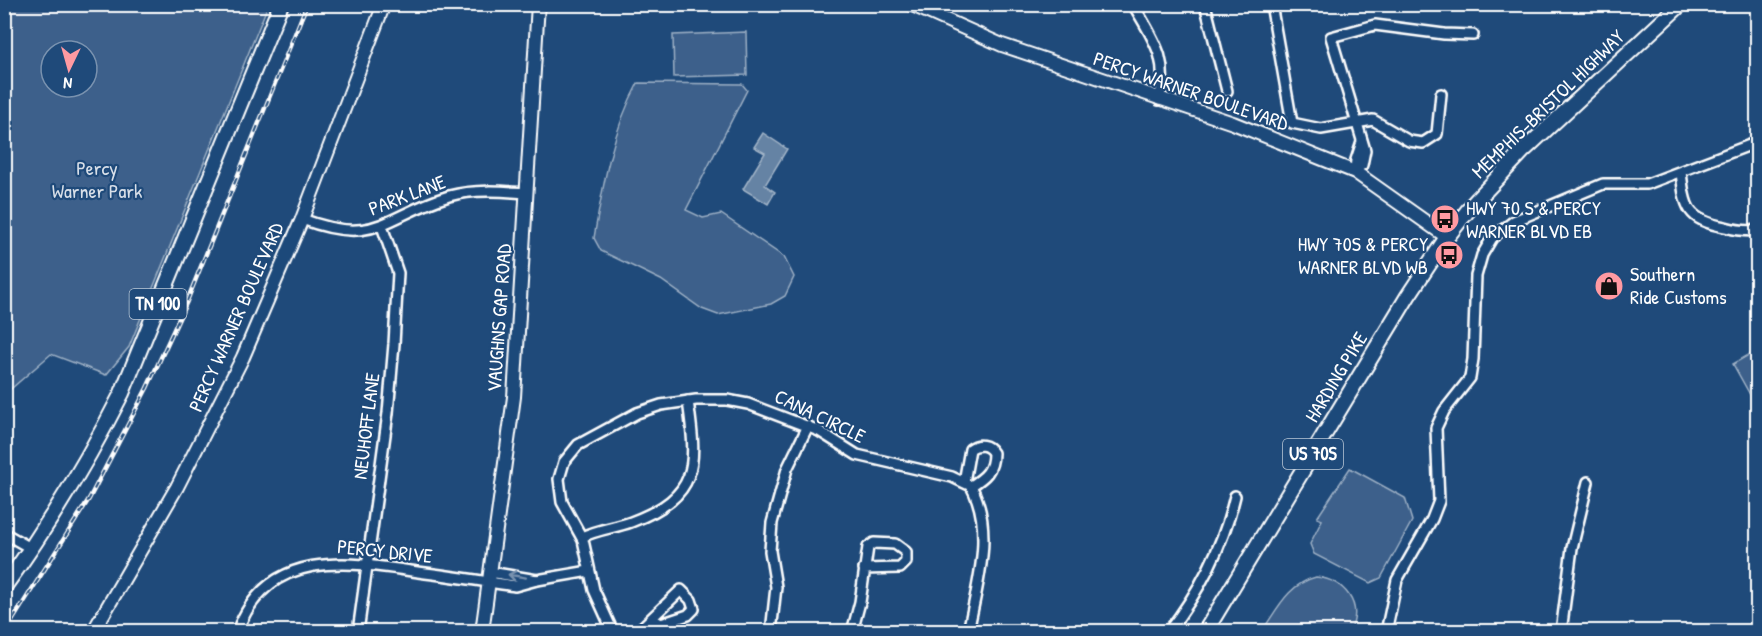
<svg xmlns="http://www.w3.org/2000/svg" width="1762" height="636" font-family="'Patrick Hand',sans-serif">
	<rect width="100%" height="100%" fill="#1f4a7a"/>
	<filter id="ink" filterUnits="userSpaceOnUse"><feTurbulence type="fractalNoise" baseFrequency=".0167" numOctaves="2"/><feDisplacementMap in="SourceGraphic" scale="12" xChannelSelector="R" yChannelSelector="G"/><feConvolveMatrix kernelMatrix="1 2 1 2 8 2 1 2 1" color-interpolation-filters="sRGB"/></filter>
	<g filter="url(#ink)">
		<!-- green -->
		<g fill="#3c618b" stroke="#9eb0c5" stroke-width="1.5" fill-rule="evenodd">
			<path d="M5 4 268 5 129 347 106 375 51 354 5 394ZM51 51H87V87H51Z"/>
			<path d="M746 32 747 75 674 77 673 35Z"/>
			<path d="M638 83 742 84 747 90 686 210 703 218 721 214 784 257 794 277 785 296 771 304 718 315 702 309 661 280 601 251 594 238C603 185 612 131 638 83Z"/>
			<path d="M1757 350V398L1753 400 1733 364Z"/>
			<path d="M1350 468 1405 498 1412 521 1381 578 1370 583 1314 554 1310 544 1322 520 1317 518Z"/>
			<path d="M1316 577C1344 580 1364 604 1350 631H1262C1277 610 1288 584 1316 577Z"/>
		</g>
		<!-- water -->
		<path fill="#6583a4" stroke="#a3b5c8" stroke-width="1.5" d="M763 133 787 149 765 185 775 192 768 204 743 189 765 153 754 147Z"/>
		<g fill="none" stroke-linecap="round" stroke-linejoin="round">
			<!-- street casing -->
			<g stroke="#fff" stroke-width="14">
				<g id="street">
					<path d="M1133 4C1153 39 1170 59 1159 100"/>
					<path d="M1205 4 1227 91"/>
					<path d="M1271 4 1292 123 1321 129 1373 120 1409 141 1423 143 1437 134 1441 94"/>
					<path d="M1356 169 1362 165 1365 150 1331 37 1375 25 1444 34 1473 35"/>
					<path d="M1355 171 1356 160 1362 142"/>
					<path d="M1681 172C1685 208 1687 220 1725 227 1736 230 1746 232 1758 230"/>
					<path d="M302 219C376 247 384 216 449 196 474 189 501 191 527 193"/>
					<path d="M964 482 970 449C978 443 988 444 993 453 993 471 985 477 971 486"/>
					<path d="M4 533 32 549"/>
					<path d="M582 537C598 529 615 528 631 522 700 496 697 465 688 401"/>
					<path d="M537 580 589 571"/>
					<path d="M237 632C267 548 348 561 418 572 450 576 482 581 515 586L537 580 490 572"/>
					<path d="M358 632 388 413 394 344 398 273 382 226"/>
					<path d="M613 632 594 590 583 540 562 502 559 479 564 462 578 445 637 413 661 405 696 400H727L748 404 819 431 857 455 952 477 971 486C995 530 977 585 968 632"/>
					<path d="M637 632 681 590 691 600 694 609 688 615 661 624 652 619"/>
					<path d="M771 632 776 587 770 551 772 523 787 469 808 426"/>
					<path d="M852 632 860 602 868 547 874 543 895 544 906 552V562L900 568 864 569"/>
					<path d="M1168 632C1200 591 1223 546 1235 496"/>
					<path d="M1386 632 1397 580 1432 519 1439 501 1436 428 1444 411 1470 378 1473 359 1476 276 1482 255 1492 238 1514 221 1603 184H1647L1758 142"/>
					<path d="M1561 632 1572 548 1588 482"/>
				</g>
			</g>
			<!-- secondary casing -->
			<g stroke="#fff" stroke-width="16">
				<g id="secondary">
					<path d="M910 4 1002 45 1233 123 1355 172 1447 237"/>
					<path d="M93 632 177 487 243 357 302 219 384 4"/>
					<path d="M482 632 514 397 538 4"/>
				</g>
			</g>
			<!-- primary casing -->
			<g stroke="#fff" stroke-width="18">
				<g id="primary">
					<path d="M4 587C48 526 88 460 122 393L281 4"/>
					<path d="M1205 632 1408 296 1447 237 1473 204 1522 152 1681 4"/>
				</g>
			</g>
			<!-- street -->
			<use href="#street" stroke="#1f4a7a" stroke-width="9"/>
			<!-- secondary -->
			<use href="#secondary" stroke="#1f4a7a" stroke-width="12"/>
			<!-- primary -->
			<use href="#primary" stroke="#1f4a7a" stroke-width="14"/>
			<!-- rail casing -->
			<g stroke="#fff" stroke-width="4.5">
				<path id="rail" d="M5 632 89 499 147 388 187 301 307 4"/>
			</g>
			<!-- rail -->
			<use href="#rail" stroke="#1f4a7a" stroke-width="2" stroke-dasharray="7" stroke-linecap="butt"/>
		</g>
		<!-- one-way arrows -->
		<defs><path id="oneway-shaft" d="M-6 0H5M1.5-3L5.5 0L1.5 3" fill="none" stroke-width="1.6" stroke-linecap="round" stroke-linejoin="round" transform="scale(1.5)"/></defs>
		<use stroke="#7992af" href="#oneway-shaft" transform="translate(517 576) rotate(-170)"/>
	</g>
	<!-- icons -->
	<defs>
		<g id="bus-disc" transform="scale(1.5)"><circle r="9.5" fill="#ff9aa2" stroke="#1f4a7a"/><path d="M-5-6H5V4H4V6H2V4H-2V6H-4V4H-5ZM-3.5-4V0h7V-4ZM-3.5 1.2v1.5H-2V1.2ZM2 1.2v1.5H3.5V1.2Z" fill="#111"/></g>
		<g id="shop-disc" transform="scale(1.5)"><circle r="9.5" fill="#ff9aa2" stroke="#1f4a7a"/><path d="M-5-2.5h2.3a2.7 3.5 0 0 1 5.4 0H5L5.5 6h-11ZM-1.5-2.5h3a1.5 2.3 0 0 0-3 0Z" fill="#111"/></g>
	</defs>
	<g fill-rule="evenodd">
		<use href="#bus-disc" x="1445" y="219"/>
		<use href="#bus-disc" x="1449" y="255"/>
		<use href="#shop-disc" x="1609" y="286"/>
	</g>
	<g text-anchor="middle" stroke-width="4.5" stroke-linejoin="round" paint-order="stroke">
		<!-- shield labels -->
		<g fill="#1f4a7a" stroke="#bcc9d7" stroke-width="1.5">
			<rect x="129.5" y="289" width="57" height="30" rx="4.5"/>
			<rect x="1283" y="439" width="60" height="30" rx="4.5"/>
		</g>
		<g font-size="18" font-weight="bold" fill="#fff">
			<text x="158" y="310">TN 100</text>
			<text x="1313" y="460">US 70S</text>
		</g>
		<!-- street labels -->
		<g font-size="20" fill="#fff" stroke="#1f4a7a">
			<text transform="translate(1191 91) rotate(19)" y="7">PERCY WARNER BOULEVARD</text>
			<text transform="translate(1548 104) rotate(-44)" y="7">MEMPHIS-BRISTOL HIGHWAY</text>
			<text transform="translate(407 195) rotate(-21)" y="7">PARK LANE</text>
			<text transform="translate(236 317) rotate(-66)" y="7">PERCY WARNER BOULEVARD</text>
			<text transform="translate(499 318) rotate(-86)" y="7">VAUGHNS GAP ROAD</text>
			<text transform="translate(1336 377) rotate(-59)" y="7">HARDING PIKE</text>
			<text transform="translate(820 416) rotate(26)" y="7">CANA CIRCLE</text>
			<text transform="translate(366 426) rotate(-83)" y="7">NEUHOFF LANE</text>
			<text transform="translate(385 551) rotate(6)" y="7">PERCY DRIVE</text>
		</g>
		<!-- park labels -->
		<g font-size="20" fill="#d8dfe8" stroke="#1f4a7a">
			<text x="97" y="175">Percy<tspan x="97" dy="23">Warner Park</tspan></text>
		</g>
		<!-- poi labels -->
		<g font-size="20" fill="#fff" stroke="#1f4a7a" text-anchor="start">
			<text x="1466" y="215">HWY 70 S &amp; PERCY<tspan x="1466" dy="23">WARNER BLVD EB</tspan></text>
			<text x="1428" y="251" text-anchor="end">HWY 70S &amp; PERCY<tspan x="1428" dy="23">WARNER BLVD WB</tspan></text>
			<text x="1630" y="281">Southern<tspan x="1630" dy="23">Ride Customs</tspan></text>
		</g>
	</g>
	<!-- margin -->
	<rect width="1762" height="636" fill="none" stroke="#1f4a7a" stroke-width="24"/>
	<rect x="12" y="12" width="1738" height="612" fill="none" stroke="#fff" stroke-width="2" filter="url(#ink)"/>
	<!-- north arrow -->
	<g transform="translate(69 69) rotate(185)"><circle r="28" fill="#1f4a7a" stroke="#7992af" stroke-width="1.5"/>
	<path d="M0-4.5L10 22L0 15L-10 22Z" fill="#ff9aa2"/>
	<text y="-9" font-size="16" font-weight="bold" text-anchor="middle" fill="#ffffff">N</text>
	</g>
</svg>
